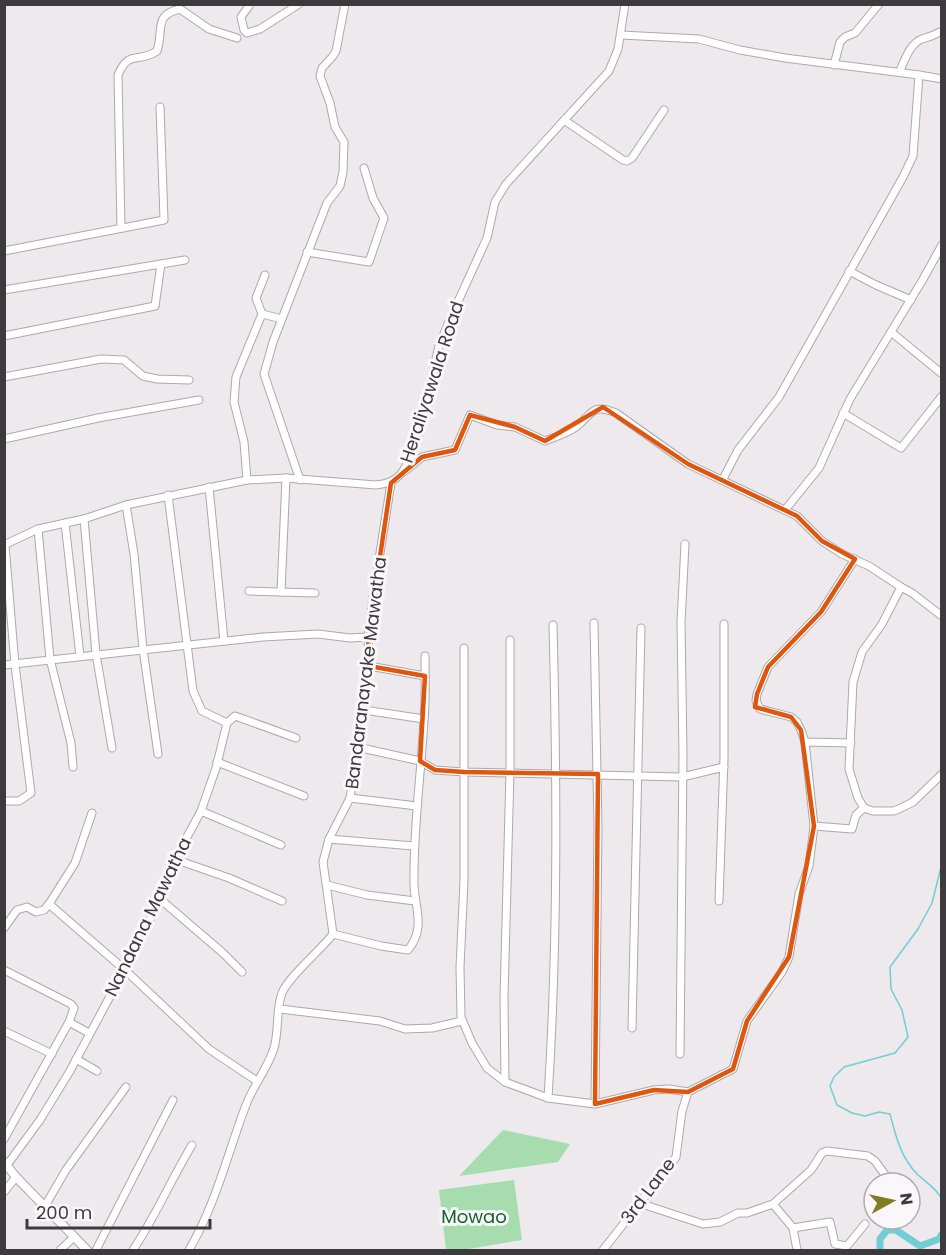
<svg xmlns="http://www.w3.org/2000/svg" width="946" height="1255" font-family="Poppins,sans-serif">
	<rect width="100%" height="100%" fill="#eee9ed"/>
	<!-- green -->
	<g fill="#a7ddae">
		<path d="M503 1130 570 1144 558 1162 459 1176Z"/>
		<path d="M514 1180 522 1240 463 1250H446L439 1190Z"/>
	</g>
	<g fill="none" stroke-linecap="round" stroke-linejoin="round">
		<!-- stream -->
		<g stroke="#72cdd4" stroke-width="1.5">
			<path d="M942 719V728"/>
			<path d="M942 863 932 903 918 929 890 967 891 989 902 1010 908 1037 895 1053 844 1067 834 1077 830 1086 837 1105 852 1113 865 1116 879 1112 890 1114C896 1137 901 1158 918 1175 927 1183 936 1188 942 1199"/>
		</g>
		<!-- canal -->
		<path stroke="#72cdd4" stroke-width="7" d="M880 1250V1239L887 1230H896L920 1246 939 1239 942 1234"/>
		<!-- minor casing -->
		<g stroke="#ada8ac" stroke-width="9">
			<g id="minor">
				<path d="M249 6 241 17 244 30 247 33 260 29 299 4"/>
				<path d="M621 35 699 39 740 50 785 58 919 75 913 156 903 177 779 397 738 450 723 479"/>
				<path d="M834 65 840 42 845 37 855 33 879 4"/>
				<path d="M901 68C906 57 911 43 922 39 930 37 935 35 942 31"/>
				<path d="M919 75 942 79"/>
				<path d="M564 120 623 160 627 161 632 158 664 110"/>
				<path d="M121 228 118 75C129 49 138 64 157 51 164 30 153 15 180 9L209 29 237 38"/>
				<path d="M4 251 164 220 160 107"/>
				<path d="M307 252 369 262 384 218 373 198 364 168"/>
				<path d="M849 271 876 285 911 300"/>
				<path d="M4 290 185 260"/>
				<path d="M262 314 282 319"/>
				<path d="M891 332 941 373"/>
				<path d="M4 336 155 306 161 264"/>
				<path d="M4 377 101 359 124 360 143 376 157 379 189 380"/>
				<path d="M843 413 901 448 942 396"/>
				<path d="M4 439 98 418 199 400"/>
				<path d="M405 471 422 457 455 450 470 415 497 425 515 427 545 441C555 437 568 433 576 427 593 413 592 403 616 413L688 464 797 516 822 541 842 554 869 566 901 587 912 593 942 616"/>
				<path d="M247 480 244 442 234 402 236 377 262 314 256 298 265 275"/>
				<path d="M300 480 264 374 273 342 327 203 340 186 343 172 344 142 335 127 330 103 320 76 322 68 333 56 336 51 345 4"/>
				<path d="M209 487 224 641"/>
				<path d="M168 495 193 691 202 711 227 723"/>
				<path d="M126 505 134 554 143 649 158 754"/>
				<path d="M785 510 819 468 850 399 922 281 942 245"/>
				<path d="M84 519 96 654 112 748"/>
				<path d="M65 523 80 656"/>
				<path d="M38 529 50 659 71 743 73 767"/>
				<path d="M4 545 38 529 84 519 126 505 247 480 286 478 376 485C402 483 406 467 415 446L439 346 450 319 487 238 495 202 506 184 609 71 618 49 625 4"/>
				<path d="M901 587 882 624 862 652 853 682 849 769 858 798 864 808 873 811H894L903 807 913 802 942 774"/>
				<path d="M249 591 315 593"/>
				<path d="M281 592 286 478"/>
				<path d="M594 623 598 826 595 1104"/>
				<path d="M464 648V881L460 967 461 1017 472 1043 487 1068 505 1082 548 1098 595 1104 654 1090 669 1089 688 1092 733 1069 747 1021 782 972 789 957 799 894 809 866 814 826 805 742 801 730 797 722 791 717 760 709 756 701 757 694 768 667 821 612 855 559"/>
				<path d="M4 665 263 637 318 634 350 638 368 637"/>
				<path d="M369 666 425 676"/>
				<path d="M364 710 424 719"/>
				<path d="M805 742 851 743"/>
				<path d="M357 747 420 761 435 770 464 772 682 777 724 767"/>
				<path d="M217 762 304 796"/>
				<path d="M350 798 417 806"/>
				<path d="M4 801H19L31 793 15 665 5 545"/>
				<path d="M201 811 281 845"/>
				<path d="M814 826 852 829 856 815 864 808"/>
				<path d="M329 839 414 846"/>
				<path d="M177 860 229 878 282 901"/>
				<path d="M327 885 367 895 415 901"/>
				<path d="M160 899 223 953 242 972"/>
				<path d="M719 901 724 758V624"/>
				<path d="M49 904 75 863 92 813"/>
				<path d="M4 928 17 910 27 907 36 912 44 910 49 904 125 970 209 1049 257 1081"/>
				<path d="M333 934 381 946 408 950C426 928 415 909 414 885 413 830 421 775 424 720 426 699 425 678 425 656"/>
				<path d="M4 970 71 1004 74 1008 69 1022 4 1139"/>
				<path d="M280 1009 380 1021 405 1029 432 1028 462 1021"/>
				<path d="M69 1022 89 1033"/>
				<path d="M632 1028 641 628"/>
				<path d="M4 1031 52 1054"/>
				<path d="M680 1054 683 755 681 622 685 544"/>
				<path d="M76 1059 97 1071"/>
				<path d="M505 1082 504 997 510 772V640"/>
				<path d="M548 1098C558 941 557 783 553 625"/>
				<path d="M7 1165 40 1120 70 1071 144 933 187 837 201 811 216 768 227 723 235 716 296 738"/>
				<path d="M4 1192 16 1177"/>
				<path d="M639 1203 703 1224 720 1222 738 1213H747L773 1204 811 1170 822 1153 827 1151 868 1156 875 1161 891 1183"/>
				<path d="M773 1204 793 1228 797 1250"/>
				<path d="M45 1206 66 1170 126 1087"/>
				<path d="M910 1210H911"/>
				<path d="M793 1228 830 1222 835 1244 847 1246 865 1224"/>
				<path d="M60 1250 73 1238"/>
				<path d="M96 1250 173 1100"/>
				<path d="M133 1250C155 1217 171 1180 192 1145"/>
				<path d="M189 1250C216 1204 227 1155 246 1105 253 1086 269 1066 274 1048 279 1032 276 1007 282 993 289 976 321 950 333 934L323 862 329 839 350 798 369 666 368 637 373 597 391 483"/>
				<path d="M603 1250 676 1157 682 1111 688 1092"/>
			</g>
		</g>
		<!-- major casing -->
		<g stroke="#ada8ac" stroke-width="10">
			<path id="major" d="M4 1162 16 1177 87 1250"/>
		</g>
		<!-- minor -->
		<use href="#minor" stroke="#fff" stroke-width="7"/>
		<!-- major -->
		<use href="#major" stroke="#fff" stroke-width="8"/>
	</g>
	<!-- marked area -->
	<path fill="none" stroke="#df570e" stroke-width="4.5" stroke-linejoin="round" d="M603 407 688 464 797 516 822 541 855 559 821 612 768 667 757 694 755 707 791 717 801 730 814 826 789 957 747 1021 733 1069 688 1092 654 1090 595 1104 598 774 464 772 435 770 420 761 425 676 369 666 368 637 391 483 422 457 455 450 470 415 515 427 545 441Z"/>
	<g text-anchor="middle" stroke-width="6" stroke-linejoin="round" paint-order="stroke">
		<!-- street labels -->
		<g font-size="18" fill="#3c3a3c" stroke="#fbf6fa">
			<text transform="translate(432 382) rotate(-72)" y="6">Heraliyawala Road</text>
			<text transform="translate(366 673) rotate(-83)" y="6">Bandaranayake Mawatha</text>
			<text transform="translate(148 917) rotate(-64)" y="6">Nandana Mawatha</text>
			<text transform="translate(648 1191) rotate(-53)" y="6">3rd Lane</text>
		</g>
		<!-- park labels -->
		<g font-size="18" fill="#12642a" stroke="#fbf6fa">
			<text x="474" y="1223">Mowao</text>
		</g>
	</g>
	<!-- border -->
	<rect width="946" height="1255" fill="none" stroke="#3c3a3c" stroke-width="12"/>
	<!-- north arrow -->
	<g transform="translate(892 1201) rotate(82)"><circle r="28" fill="#fbf6fa" stroke="#afabae" stroke-width="1.5"/>
	<path d="M0-4.5L10 22L0 15L-10 22Z" fill="#807c22"/>
	<text y="-9" font-size="16" font-weight="bold" text-anchor="middle" fill="#3c3a3c">N</text>
	</g>
	<!-- scale -->
	<path d="M27 1219v9h183v-9" fill="none" stroke="#3c3a3c" stroke-width="3"/>
	<text x="36" y="1219" font-size="18" fill="#3c3a3c" stroke="#fbf6fa" stroke-width="4.5" paint-order="stroke">200 m</text>
</svg>
